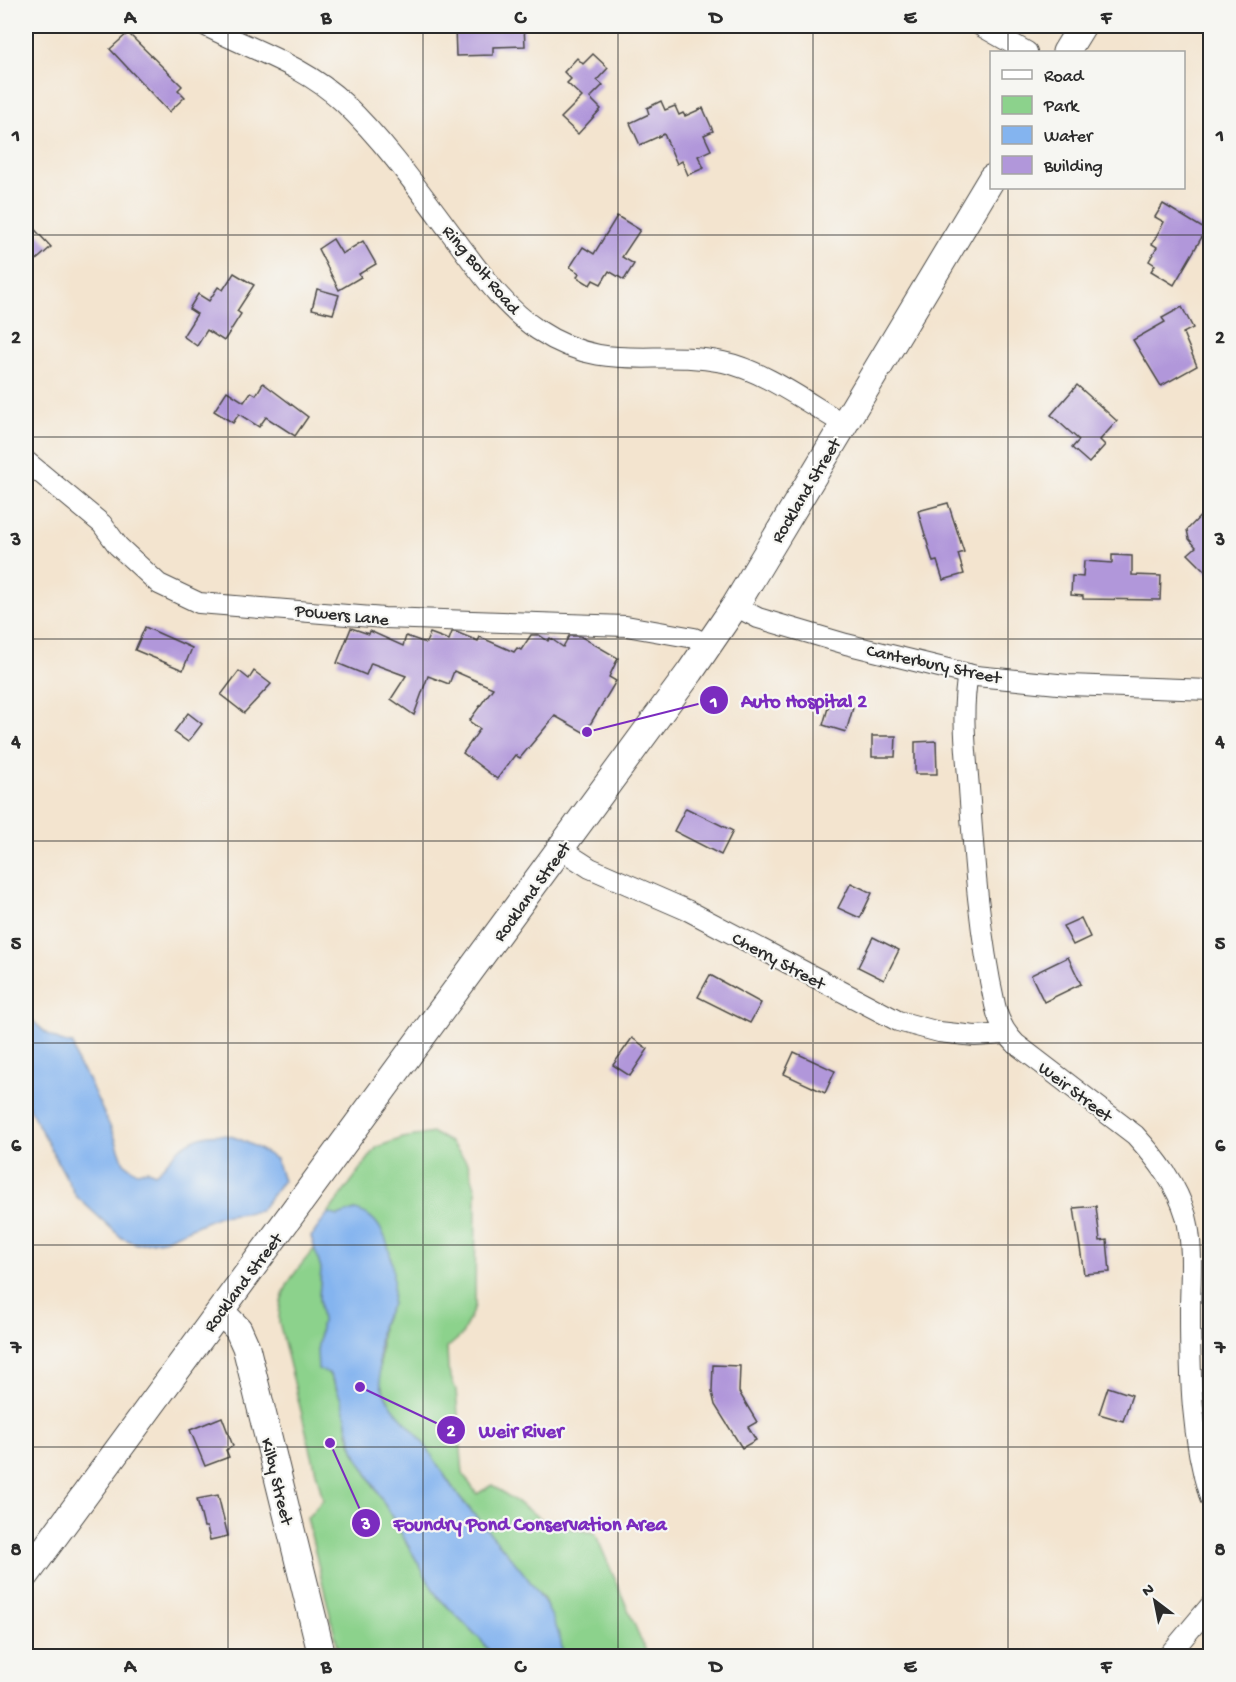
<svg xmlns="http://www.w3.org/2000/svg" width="1236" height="1682" font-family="'Gochi Hand',sans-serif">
	<rect width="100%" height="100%" fill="#f6f6f2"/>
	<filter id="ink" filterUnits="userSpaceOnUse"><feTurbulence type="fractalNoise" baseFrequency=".0167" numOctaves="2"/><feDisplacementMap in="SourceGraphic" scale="12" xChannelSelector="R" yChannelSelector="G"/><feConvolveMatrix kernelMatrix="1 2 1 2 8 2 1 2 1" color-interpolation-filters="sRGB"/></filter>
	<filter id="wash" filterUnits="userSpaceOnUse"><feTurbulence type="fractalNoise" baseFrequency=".008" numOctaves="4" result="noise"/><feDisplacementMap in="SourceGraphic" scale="24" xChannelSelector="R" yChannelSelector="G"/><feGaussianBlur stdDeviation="1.35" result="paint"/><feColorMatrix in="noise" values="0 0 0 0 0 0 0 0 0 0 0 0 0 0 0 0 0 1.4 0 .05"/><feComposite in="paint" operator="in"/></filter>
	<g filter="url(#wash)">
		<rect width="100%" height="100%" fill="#f3e4cf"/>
		<!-- green -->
		<g fill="#8cd28c" stroke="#5c7e5c" stroke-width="1.5">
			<path d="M433 1133 450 1142 468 1163 476 1191 475 1306 462 1335 447 1348 448 1370 456 1390 463 1474 477 1494 492 1485 550 1525 595 1533 648 1656H563L544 1599 455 1491 421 1440 395 1412 384 1392 379 1380 382 1324 392 1304 391 1266 355 1210 338 1216 328 1213 377 1147 403 1138Z"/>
			<path d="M315 1248 321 1269 319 1298 322 1321 317 1351 345 1406 348 1433 355 1453 437 1596 481 1640 493 1656H340L307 1518 323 1500 279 1322C278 1289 295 1272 315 1248Z"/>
		</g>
		<!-- water -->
		<g fill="#84b4ef" stroke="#58708d" stroke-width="1.5">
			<path d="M26 1014C40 1028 53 1042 73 1044L77 1063 88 1079 114 1135 124 1163 137 1172 148 1170 155 1173C165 1166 169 1157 178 1150 213 1120 243 1139 276 1159L283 1181 260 1211 219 1216 164 1240 137 1244 122 1238 76 1196 26 1102Z"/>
			<path d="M355 1210C391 1217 396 1272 392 1303 391 1310 384 1316 382 1323 378 1338 377 1378 383 1391 392 1411 409 1424 422 1441 434 1457 443 1475 455 1491 489 1538 559 1596 563 1656H493L481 1640 437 1596 355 1452C345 1422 346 1403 329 1373L318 1369 317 1351 322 1321 319 1298 321 1269 311 1237 328 1213 338 1216Z"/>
		</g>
		<g id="blocks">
			<!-- building -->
			<g fill="#b197da">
				<path d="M455 26H524L525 46 493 47V55L456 56Z"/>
				<path d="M128 33 182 86 178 90 185 97 169 112 110 49Z"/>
				<path d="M593 54 608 68 597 80 603 85 590 98 601 109 578 134 561 118 582 97 567 83 571 79 564 72 577 58 583 64Z"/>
				<path d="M661 101 665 110 675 106 679 115 683 113 685 116 703 108 713 131 704 135 711 150 698 156 704 168 688 175 682 161 677 164 664 134 640 145 630 123 649 114 647 108Z"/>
				<path d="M1163 204 1206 230 1174 285 1151 271 1155 265 1149 261 1157 247 1152 244 1164 222 1155 217Z"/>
				<path d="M617 216 640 230 622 257 634 264 624 280 609 271 601 284 593 280 590 285 577 277 579 273 570 267 583 247 594 254Z"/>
				<path d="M26 220 51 247 33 263 26 255Z"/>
				<path d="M333 239 342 254 363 241 376 264 359 274 361 277 339 290 318 249Z"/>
				<path d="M234 273 254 285 237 311 241 314 224 341 207 330 197 346 183 336 197 314 189 309 198 294 209 301 218 287 223 290Z"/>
				<path d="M317 289 339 295 333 314 312 309Z"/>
				<path d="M1182 307 1193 328 1183 333 1197 366 1161 386 1133 340 1165 322 1162 318Z"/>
				<path d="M263 383 308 417 295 436 266 417 259 427 239 414 233 423 214 411 227 391 244 402 251 392 256 395Z"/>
				<path d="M1077 385 1117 421 1100 440 1105 445 1089 463 1072 448 1079 440 1051 415Z"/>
				<path d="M948 503 964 552 958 554 964 574 943 580 937 561 933 562 918 511Z"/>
				<path d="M1210 506V576L1188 554 1196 547 1189 539 1187 530Z"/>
				<path d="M1112 555 1132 556V575L1161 576 1160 600 1083 599V596L1071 595 1072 576 1083 577 1084 561 1112 563Z"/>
				<path d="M145 627 192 648 183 670 135 650Z"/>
				<path d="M351 628 369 634 370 631 403 646 406 636 426 643 430 633 449 640 452 632H456L478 641 480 637 514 652 517 648 521 650 531 635H539L548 641 550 638 563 647 569 636H580L618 658 609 677 616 681 585 733 555 716 520 758 515 755 497 779 463 753 480 729 469 721 493 688 454 671 449 684 428 676 414 715 391 699 406 676 371 663 366 675 337 663Z"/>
				<path d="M239 671 249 679 254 671 271 684 244 713 221 695Z"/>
				<path d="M830 701 853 708 846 732 823 725Z"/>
				<path d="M188 713 202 724 188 742 174 732Z"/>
				<path d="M872 736H896L895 757H872Z"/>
				<path d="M936 741 937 774H915V742Z"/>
				<path d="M686 808 733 831 721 855 674 831Z"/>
				<path d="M851 883 872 893 860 918 838 908Z"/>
				<path d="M1081 918 1090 937 1073 945 1063 926Z"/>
				<path d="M873 937 899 950 884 980 858 967Z"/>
				<path d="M1068 957 1081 984 1044 1002 1031 975Z"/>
				<path d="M710 975 761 1003 750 1023 698 997Z"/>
				<path d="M632 1038 648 1049 630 1076 613 1065Z"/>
				<path d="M794 1052 835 1071 825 1093 784 1074Z"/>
				<path d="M1096 1206 1100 1241 1107 1240 1110 1272 1084 1274 1074 1208Z"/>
				<path d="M713 1365 740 1366 739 1392 757 1422 748 1427 756 1440 742 1448 715 1405 712 1392Z"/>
				<path d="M1108 1387 1132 1395 1123 1421 1099 1414Z"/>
				<path d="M222 1417 233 1446 226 1450 229 1457 205 1466 190 1430Z"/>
				<path d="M218 1495 228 1536 210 1540 207 1527H204L197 1499Z"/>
			</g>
		</g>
	</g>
	<g filter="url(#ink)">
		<use href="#blocks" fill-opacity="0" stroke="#494744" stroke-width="1.5"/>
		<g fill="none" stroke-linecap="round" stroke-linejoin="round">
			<!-- street casing -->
			<g stroke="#494744" stroke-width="22">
				<g id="street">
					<path d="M206 26C254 51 304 65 344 103 388 145 423 196 459 244 482 275 505 308 538 330 606 375 654 348 723 362 763 370 809 404 844 424"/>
					<path d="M981 26 1027 52"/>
					<path d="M26 461 102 524 118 546 159 584 199 603 384 618 626 626 694 638 709 645"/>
					<path d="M735 606 758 618 846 644 976 676 1068 685 1210 690"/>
					<path d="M968 674C961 712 966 750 969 788 974 859 979 934 995 1005 998 1020 1005 1033 1016 1044L1135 1135C1157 1159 1177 1185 1186 1216 1194 1247 1190 1281 1190 1312 1190 1376 1191 1437 1210 1498"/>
					<path d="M562 850 590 868 689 911 898 1021 939 1032 975 1036 1006 1034"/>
					<path d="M1168 1656 1210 1606"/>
				</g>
			</g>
			<!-- secondary casing -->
			<g stroke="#494744" stroke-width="29">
				<g id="secondary">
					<path d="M1066 52 1082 26"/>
					<path d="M221 1312 238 1329 246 1347 322 1656"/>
					<path d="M26 1575 690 672 735 606 992 178"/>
				</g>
			</g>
			<!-- street -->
			<use href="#street" stroke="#fff" stroke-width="20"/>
			<!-- secondary -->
			<use href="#secondary" stroke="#fff" stroke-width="27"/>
		</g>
	</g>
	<!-- grid -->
	<path fill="none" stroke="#2b2b2b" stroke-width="1.5" stroke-opacity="0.55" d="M228 26V1656M423 26V1656M618 26V1656M813 26V1656M1008 26V52M1008 188V1656M26 235H1210M26 437H1210M26 639H1210M26 841H1210M26 1043H1210M26 1245H1210M26 1447H1210"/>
	<g text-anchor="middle" stroke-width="4.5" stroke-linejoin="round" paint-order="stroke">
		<!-- street labels -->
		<g font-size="18" fill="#2b2b2b" stroke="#f6f6f2">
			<text transform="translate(482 269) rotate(50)" y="6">Ring Bolt Road</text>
			<text transform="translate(805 490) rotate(-59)" y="6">Rockland Street</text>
			<text transform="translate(342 614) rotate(6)" y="6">Powers Lane</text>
			<text transform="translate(934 663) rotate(12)" y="6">Canterbury Street</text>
			<text transform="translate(531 891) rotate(-54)" y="6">Rockland Street</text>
			<text transform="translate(779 960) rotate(28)" y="6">Cherry Street</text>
			<text transform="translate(1076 1091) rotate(37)" y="6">Weir Street</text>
			<text transform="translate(242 1282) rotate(-53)" y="6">Rockland Street</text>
			<text transform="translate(278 1481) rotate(76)" y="6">Kilby Street</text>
		</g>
	</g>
	<!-- callouts -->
	<path fill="none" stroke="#7b2cbf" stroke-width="2" d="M587 732L714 700M360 1387L451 1430M330 1443L366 1523"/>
	<g fill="#7b2cbf" stroke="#f6f6f2" stroke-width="2">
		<circle cx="587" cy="732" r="6"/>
		<circle cx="360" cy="1387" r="6"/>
		<circle cx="330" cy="1443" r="6"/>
		<circle cx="714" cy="700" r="15"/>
		<circle cx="451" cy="1430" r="15"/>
		<circle cx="366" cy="1523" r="15"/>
	</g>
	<g font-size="18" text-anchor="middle" font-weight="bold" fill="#fff">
		<text x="714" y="707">1</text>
		<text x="451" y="1436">2</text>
		<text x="366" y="1529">3</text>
	</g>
	<g font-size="20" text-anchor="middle" font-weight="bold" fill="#7b2cbf" stroke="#f6f6f2" stroke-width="4.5" stroke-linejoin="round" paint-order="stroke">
		<text x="804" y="707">Auto Hospital 2</text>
		<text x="521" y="1437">Weir River</text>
		<text x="530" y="1530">Foundry Pond Conservation Area</text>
	</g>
	<!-- margin -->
	<rect width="1236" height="1682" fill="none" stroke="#f6f6f2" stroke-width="66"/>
	<!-- legend -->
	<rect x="990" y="51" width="195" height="138" fill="#f6f6f2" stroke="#a5a5a2" stroke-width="1.5"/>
	<rect x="1002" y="70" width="30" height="9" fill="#ffffff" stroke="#a5a5a2" stroke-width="1.5"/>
	<text x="1044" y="81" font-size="18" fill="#2b2b2b">Road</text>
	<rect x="1002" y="96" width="30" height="18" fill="#8cd28c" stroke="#a5a5a2" stroke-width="1.5"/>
	<text x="1044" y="111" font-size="18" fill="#2b2b2b">Park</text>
	<rect x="1002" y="126" width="30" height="18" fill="#84b4ef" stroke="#a5a5a2" stroke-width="1.5"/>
	<text x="1044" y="141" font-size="18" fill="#2b2b2b">Water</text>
	<rect x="1002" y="156" width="30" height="18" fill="#b197da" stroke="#a5a5a2" stroke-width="1.5"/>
	<text x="1044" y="171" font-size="18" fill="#2b2b2b">Building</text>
	<!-- north arrow -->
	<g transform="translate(1155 1601) rotate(328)" stroke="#f6f6f2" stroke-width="4.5" paint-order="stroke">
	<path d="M0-4.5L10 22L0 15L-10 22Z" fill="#2b2b2b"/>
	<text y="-9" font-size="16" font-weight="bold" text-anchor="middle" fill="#2b2b2b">N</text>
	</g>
	<rect x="33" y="33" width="1170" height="1616" fill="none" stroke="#2b2b2b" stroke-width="2"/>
	<g font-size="20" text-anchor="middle" font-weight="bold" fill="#2b2b2b">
		<text x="130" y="23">A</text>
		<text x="326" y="23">B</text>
		<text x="520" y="23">C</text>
		<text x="716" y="23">D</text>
		<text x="910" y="23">E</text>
		<text x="1106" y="23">F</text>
		<text x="16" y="141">1</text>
		<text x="1220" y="141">1</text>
		<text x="16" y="343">2</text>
		<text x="1220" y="343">2</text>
		<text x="16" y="545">3</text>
		<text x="1220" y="545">3</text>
		<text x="16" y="747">4</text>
		<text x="1220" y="747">4</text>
		<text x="16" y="949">5</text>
		<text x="1220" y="949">5</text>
		<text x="16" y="1151">6</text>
		<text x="1220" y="1151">6</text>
		<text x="16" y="1353">7</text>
		<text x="1220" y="1353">7</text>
		<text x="16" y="1555">8</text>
		<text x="1220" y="1555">8</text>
		<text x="130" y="1672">A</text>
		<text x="326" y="1672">B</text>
		<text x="520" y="1672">C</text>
		<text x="716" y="1672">D</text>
		<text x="910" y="1672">E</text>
		<text x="1106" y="1672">F</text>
	</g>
</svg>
